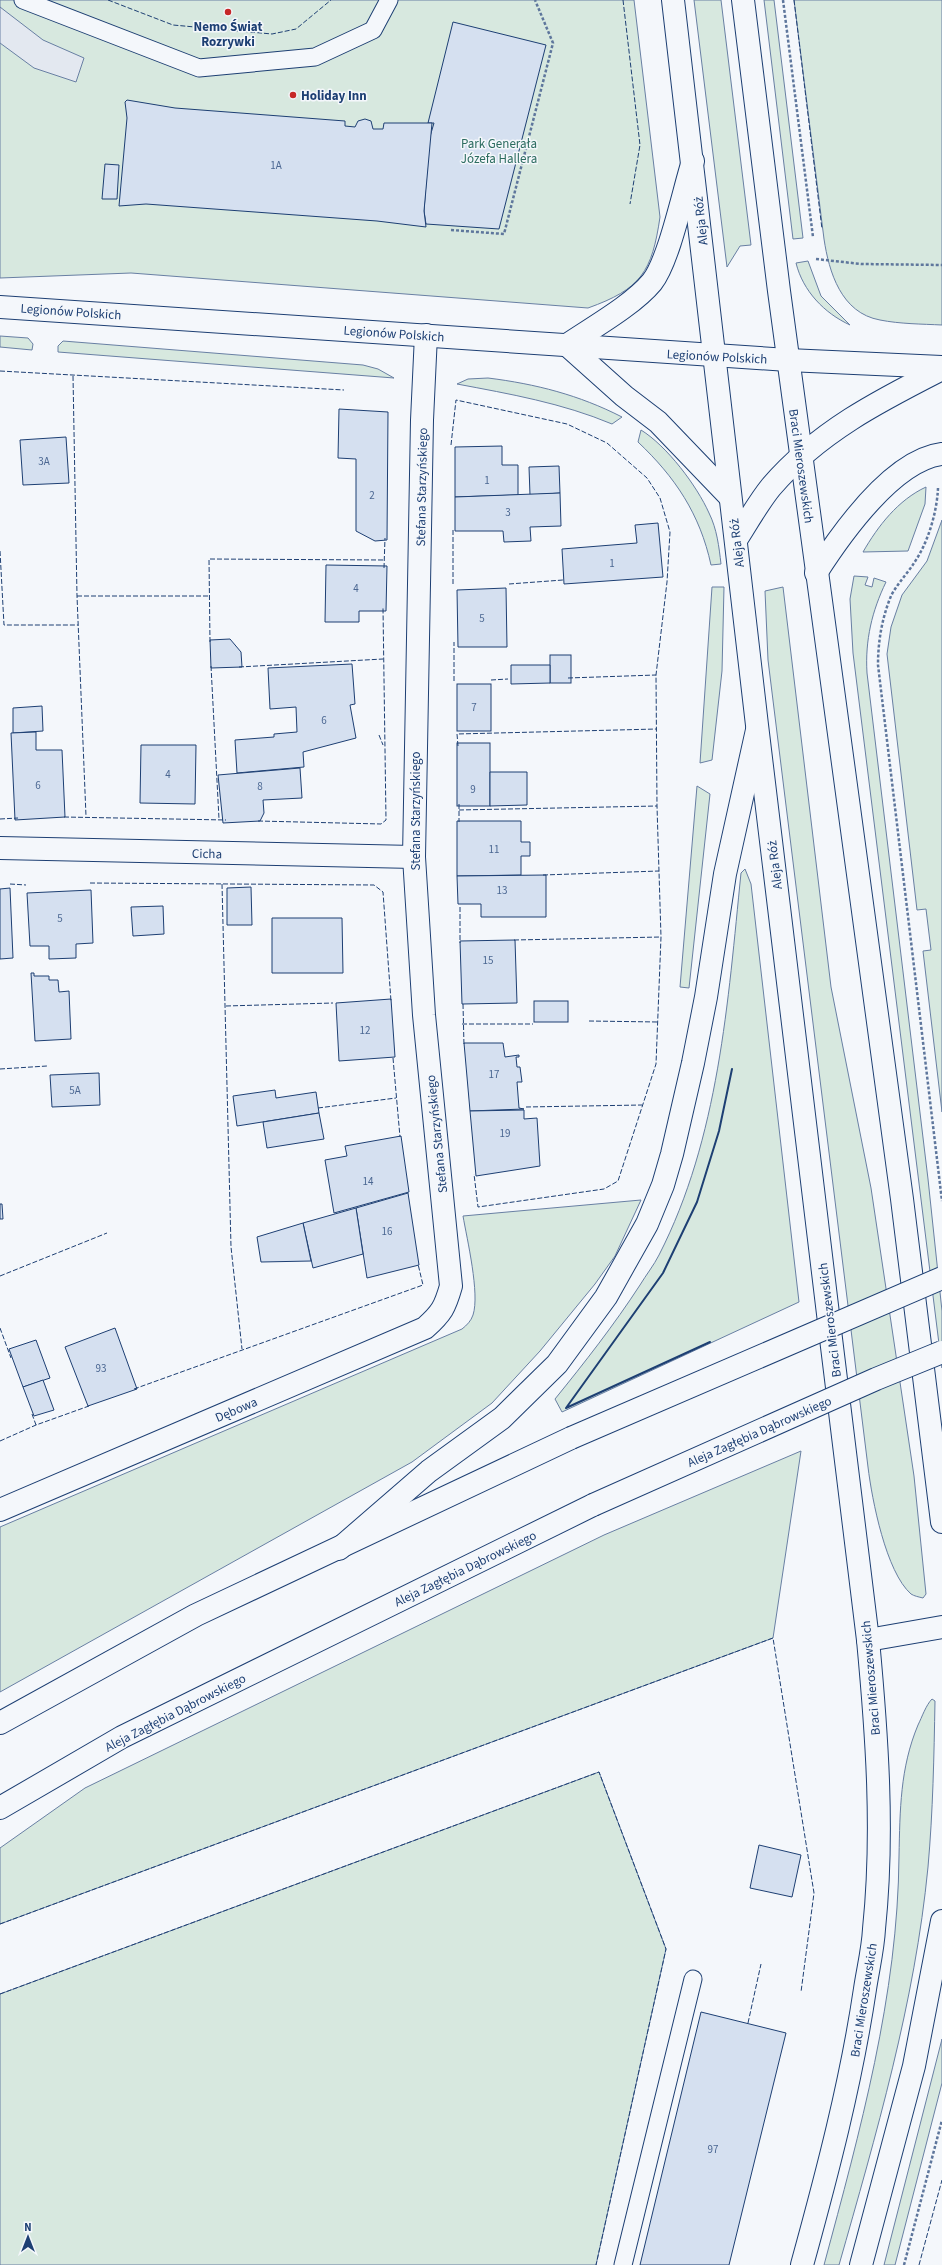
<svg xmlns="http://www.w3.org/2000/svg" width="942" height="2265" font-family="'Source Sans 3',sans-serif">
	<rect width="100%" height="100%" fill="#f4f7fb"/>
	<!-- green -->
	<g fill="#d7e8df" stroke="#687fa3">
		<path d="M0 0H634L660 217C652 272 641 289 588 308L131 273 0 278Z"/>
		<path d="M694 0H721L751 245 740 246 727 267Z"/>
		<path d="M764 0H774L803 238 793 239Z"/>
		<path d="M794 0H942V325C922 324 900 324 880 320 841 313 829 272 824 239Z"/>
		<path d="M808 261 821 296 850 325C824 313 803 291 796 263Z"/>
		<path d="M0 336 28 338 33 344 32 350 0 347Z"/>
		<path d="M63 341 363 365 378 369 394 378 58 352V346Z"/>
		<path d="M488 378C536 384 579 395 622 417L612 424C562 403 510 394 457 384L468 379Z"/>
		<path d="M641 430C667 446 697 486 709 513 717 529 719 547 721 564L711 565C700 514 675 477 638 442Z"/>
		<path d="M926 487 925 504 908 551 863 552C878 526 898 500 926 487Z"/>
		<path d="M942 520V1112L923 951 931 950 926 909 917 910 887 654 891 627 902 595 927 561Z"/>
		<path d="M854 576 868 577 865 585 872 587 874 578 886 582C872 611 865 640 867 673L928 1179 942 1311V1368L853 653 850 599Z"/>
		<path d="M712 587H724L722 671 712 760 700 763Z"/>
		<path d="M783 587 831 987 871 1188 914 1476 926 1594 923 1598C919 1597 914 1596 911 1594 886 1572 872 1500 868 1467L768 660 765 591Z"/>
		<path d="M697 786 710 794 689 988 680 987Z"/>
		<path d="M745 869 751 884 799 1302 562 1412 555 1399C585 1362 614 1325 640 1285 646 1275 654 1265 659 1255 719 1138 728 1001 741 873Z"/>
		<path d="M641 1200 615 1256 595 1284 540 1351 492 1403 412 1462 0 1692V1527L462 1329C467 1325 471 1321 473 1315 480 1294 467 1239 463 1216Z"/>
		<path d="M801 1451 773 1638 0 1924V1848L85 1788 604 1535Z"/>
		<path d="M932 1699 935 1701C934 1756 933 1811 928 1867 915 2002 876 2135 839 2265H824C860 2131 898 1995 899 1856 900 1810 900 1768 918 1725 922 1717 926 1705 932 1699Z"/>
		<path d="M599 1772 666 1949 596 2265H0V1994Z"/>
		<path d="M942 2039V2083L895 2265H884Z"/>
	</g>
	<!-- parking -->
	<path fill="#e3e8f0" stroke="#687fa3" d="M0 7 43 40 84 58 76 82 34 68 0 43Z"/>
	<!-- building -->
	<g fill="#d5e0f0" stroke="#1d3f73">
		<path d="M453 22 546 45 499 229 426 224 424 211 429 140 434 123H428Z"/>
		<path d="M127 100 175 108 345 121V126L355 127 358 121 365 119 371 121 373 129H383L384 123H432L424 211 426 227 377 221 146 204 119 206 127 118 125 102Z"/>
		<path d="M105 164 119 165 117 199H102Z"/>
		<path d="M339 409 388 412 387 540 375 541 356 531V459L338 458Z"/>
		<path d="M66 437 69 483 23 485 20 440Z"/>
		<path d="M502 446V465H518V495L455 497V447Z"/>
		<path d="M559 466 560 493 530 495 529 467Z"/>
		<path d="M560 493 561 526 530 527 531 541 504 542 503 531H455V497Z"/>
		<path d="M658 523 663 577 564 584 562 549 637 543 635 525Z"/>
		<path d="M326 565 387 566 386 611H359V622H325Z"/>
		<path d="M506 588 507 647H458L457 590Z"/>
		<path d="M230 639 241 652 242 667 211 668 210 640Z"/>
		<rect x="550" y="655" width="21" height="28"/>
		<path d="M352 664 355 704 350 705 356 738 303 752 304 767 237 773 235 740 274 737V734L297 732 296 707 270 709 268 668Z"/>
		<path d="M511 665H550V683L511 684Z"/>
		<rect x="457" y="684" width="34" height="47"/>
		<path d="M42 706 43 731 13 733V708Z"/>
		<path d="M36 732V750H62L65 817 15 820 11 733Z"/>
		<rect x="457" y="743" width="33" height="63"/>
		<path d="M141 745H196L195 804 140 803Z"/>
		<path d="M300 768 302 798 263 800 264 813 260 821 223 823 218 775Z"/>
		<path d="M490 772H527V805L490 806Z"/>
		<path d="M457 821H521V842H530V856H521V875L457 876Z"/>
		<path d="M546 875V917H481V904H458L457 876Z"/>
		<path d="M251 887 252 925H227V888Z"/>
		<path d="M10 888 13 958 0 959V889Z"/>
		<path d="M91 890 93 943 76 944V958L49 959V946H30L27 893Z"/>
		<path d="M163 906 164 934 133 936 131 907Z"/>
		<path d="M272 918H342L343 973H272Z"/>
		<path d="M515 940 517 1003 462 1004 460 941Z"/>
		<path d="M31 973H34V976H49V980H58L59 992 69 991 71 1039 35 1041Z"/>
		<path d="M391 999 395 1057 339 1061 336 1003Z"/>
		<rect x="534" y="1001" width="34" height="21"/>
		<path d="M464 1043H503L505 1057 519 1055V1057H516L517 1067H520L522 1082H517L519 1108 524 1109 470 1111Z"/>
		<path d="M99 1073 100 1105 52 1107 50 1075Z"/>
		<path d="M275 1090 276 1098 316 1092 319 1113 237 1126 233 1096Z"/>
		<path d="M524 1110V1119L537 1118 540 1166 476 1176 470 1111Z"/>
		<path d="M319 1113 324 1139 267 1148 263 1122Z"/>
		<path d="M401 1136 409 1192 334 1213 325 1160 347 1156 345 1146Z"/>
		<path d="M408 1193 419 1265 367 1278 356 1208Z"/>
		<path d="M0 1204H2L3 1219H0Z"/>
		<path d="M356 1208 363 1254 313 1268 303 1223Z"/>
		<path d="M303 1223 311 1261 261 1262 257 1237Z"/>
		<path d="M115 1328 137 1389 88 1406 65 1347Z"/>
		<path d="M36 1340 50 1378 23 1387 9 1349Z"/>
		<path d="M43 1380 54 1410 34 1416 23 1387Z"/>
		<path d="M759 1845 801 1855 792 1897 750 1888Z"/>
		<path d="M701 2012 786 2033 729 2265H640Z"/>
	</g>
	<g fill="none" stroke-linecap="round" stroke-linejoin="round">
		<!-- service casing -->
		<g stroke="#1d3f73" stroke-width="19">
			<g id="service">
				<path d="M23 0 199 68 315 57 373 30 389 0"/>
				<path d="M623 2265 693 1979"/>
			</g>
		</g>
		<!-- minor casing -->
		<g stroke="#1d3f73" stroke-width="24">
			<g id="minor">
				<path d="M0 848 414 857"/>
				<path d="M0 1510 425 1328C442 1313 445 1307 451 1286L424 1015 414 857 422 420 426 335"/>
			</g>
		</g>
		<!-- tertiary casing -->
		<g stroke="#1d3f73" stroke-width="24">
			<g id="tertiary">
				<path d="M0 307 788 360"/>
				<path d="M567 345C592 328 633 305 652 282 669 261 684 189 693 161"/>
				<path d="M567 345 624 396 658 422 730 497"/>
				<path d="M868 1640 942 1627"/>
			</g>
		</g>
		<!-- secondary casing -->
		<g stroke="#1d3f73" stroke-width="24">
			<g id="secondary">
				<path d="M673 0C703 242 728 484 757 725 792 1030 831 1335 868 1640 877 1736 884 1833 874 1929 873 1949 868 1969 865 1989 851 2083 827 2174 802 2265"/>
				<path d="M743 0 779 291 902 1199 942 1522"/>
				<path d="M861 2265 914 2066 942 1921"/>
			</g>
		</g>
		<!-- primary casing -->
		<g stroke="#1d3f73" stroke-width="24">
			<g id="primary">
				<path d="M788 360 942 367"/>
				<path d="M736 540C747 523 758 503 771 487 818 432 879 401 942 369"/>
				<path d="M816 573C841 534 893 460 942 454"/>
				<path d="M339 1549 429 1471 502 1418 557 1364 606 1297 647 1224 663 1185 672 1154 693 1063 706 997 725 874 757 730"/>
				<path d="M0 1723 196 1615 571 1438"/>
				<path d="M0 1808 122 1737 593 1505"/>
			</g>
		</g>
		<!-- path -->
		<g stroke="#5e769c" stroke-width="2.5" stroke-dasharray="3 2" stroke-linecap="butt">
			<path d="M783 0 813 237"/>
			<path d="M451 230 504 234 553 43 535 0"/>
			<path d="M816 259 861 264 942 265"/>
			<path d="M938 488C937 512 928 543 914 563 907 574 897 584 891 596 882 618 878 641 878 665L942 1201"/>
			<path d="M904 2265 942 2120"/>
		</g>
		<!-- service -->
		<use href="#service" stroke="#f4f7fb" stroke-width="17"/>
		<!-- minor -->
		<use href="#minor" stroke="#f4f7fb" stroke-width="22"/>
		<!-- tertiary -->
		<use href="#tertiary" stroke="#f4f7fb" stroke-width="22"/>
		<!-- secondary -->
		<use href="#secondary" stroke="#f4f7fb" stroke-width="22"/>
		<!-- primary -->
		<use href="#primary" stroke="#f4f7fb" stroke-width="22"/>
		<!-- primary-bridge casing -->
		<g stroke="#1d3f73" stroke-width="24" stroke-linecap="butt">
			<g id="primary-bridge">
				<path d="M571 1438 942 1278"/>
				<path d="M593 1505 876 1379 942 1352"/>
			</g>
		</g>
		<!-- primary-bridge -->
		<use href="#primary-bridge" stroke="#f4f7fb" stroke-width="22"/>
		<!-- fence -->
		<g stroke="#1d3f73" stroke-width="1" stroke-dasharray="5 2" stroke-linecap="butt">
			<path d="M108 0 173 25 272 34 296 29 331 0"/>
			<path d="M623 0 640 145 630 204"/>
			<path d="M794 0 822 229"/>
			<path d="M0 371 344 390"/>
			<path d="M73 376 77 596 86 816"/>
			<path d="M451 445 456 400 567 424 607 443 647 478 660 498 670 532 667 582 656 675 657 806 661 937 656 1064 618 1181 604 1189 478 1207 474 1174"/>
			<path d="M453 530V584"/>
			<path d="M0 551 4 625H78"/>
			<path d="M384 568 385 538"/>
			<path d="M509 584 563 580"/>
			<path d="M77 596H208"/>
			<path d="M210 642 209 559 384 560"/>
			<path d="M211 666 219 819"/>
			<path d="M239 667 383 659"/>
			<path d="M568 678 656 675"/>
			<path d="M491 680 508 679"/>
			<path d="M454 681V642"/>
			<path d="M379 735 383 745"/>
			<path d="M458 746 457 734 657 729"/>
			<path d="M459 804V822"/>
			<path d="M459 810 657 806"/>
			<path d="M64 817 226 820"/>
			<path d="M0 819 18 818"/>
			<path d="M258 821 381 824 386 820 383 608"/>
			<path d="M543 875 659 871"/>
			<path d="M90 883 374 885 383 892 391 1001"/>
			<path d="M10 884 26 885"/>
			<path d="M222 884 231 1247 242 1349"/>
			<path d="M460 907V943"/>
			<path d="M514 940 661 937"/>
			<path d="M463 1004 464 1046"/>
			<path d="M226 1006 333 1003"/>
			<path d="M589 1021 658 1022"/>
			<path d="M462 1024H533"/>
			<path d="M393 1058 400 1137"/>
			<path d="M0 1069 47 1066"/>
			<path d="M526 1107 642 1105"/>
			<path d="M318 1108 396 1098"/>
			<path d="M0 1276 107 1233"/>
			<path d="M0 1328 11 1358"/>
			<path d="M134 1389 423 1285 418 1264"/>
			<path d="M32 1414 36 1425"/>
			<path d="M0 1441 36 1425 89 1406"/>
			<path d="M0 1924 773 1638 814 1893 801 1992"/>
			<path d="M0 1994 599 1772 666 1949 596 2265"/>
			<path d="M748 2023 761 1964"/>
			<path d="M919 2265 942 2180"/>
		</g>
		<!-- wall -->
		<path stroke="#1d3f73" stroke-width="2" d="M710 1342 566 1408 663 1273 697 1202 719 1131 732 1069"/>
	</g>
	<!-- markers -->
	<g fill="#c62828" stroke="#f4f7fb" stroke-width="1.5">
		<circle cx="228" cy="12" r="4"/>
		<circle cx="293" cy="95" r="4"/>
	</g>
	<g text-anchor="middle" stroke-width="3" stroke-linejoin="round" paint-order="stroke">
		<!-- number labels -->
		<g font-size="11" fill="#4b6792">
			<text x="276" y="169">1A</text>
			<text x="44" y="465">3A</text>
			<text x="487" y="484">1</text>
			<text x="372" y="499">2</text>
			<text x="508" y="516">3</text>
			<text x="612" y="567">1</text>
			<text x="356" y="592">4</text>
			<text x="482" y="622">5</text>
			<text x="474" y="711">7</text>
			<text x="324" y="724">6</text>
			<text x="168" y="778">4</text>
			<text x="38" y="789">6</text>
			<text x="260" y="790">8</text>
			<text x="473" y="793">9</text>
			<text x="494" y="853">11</text>
			<text x="502" y="894">13</text>
			<text x="60" y="922">5</text>
			<text x="488" y="964">15</text>
			<text x="365" y="1034">12</text>
			<text x="494" y="1078">17</text>
			<text x="75" y="1094">5A</text>
			<text x="505" y="1137">19</text>
			<text x="368" y="1185">14</text>
			<text x="387" y="1235">16</text>
			<text x="101" y="1372">93</text>
			<text x="713" y="2153">97</text>
		</g>
		<!-- poi labels -->
		<g font-size="13" font-weight="bold" fill="#1d3f73" stroke="#f4f7fb">
			<text x="228" y="31">Nemo Świat<tspan x="228" dy="15">Rozrywki</tspan></text>
			<text x="301" y="100" text-anchor="start">Holiday Inn</text>
		</g>
		<!-- park labels -->
		<g font-size="13" fill="#2c6c60" stroke="#f4f7fb">
			<text x="499" y="148">Park Generała<tspan x="499" dy="15">Józefa Hallera</tspan></text>
		</g>
		<!-- street labels -->
		<g font-size="13" fill="#1d3f73" stroke="#f4f7fb">
			<text transform="translate(700 221) rotate(-96)" y="5">Aleja Róż</text>
			<text transform="translate(71 311) rotate(4)" y="5">Legionów Polskich</text>
			<text transform="translate(394 333) rotate(4)" y="5">Legionów Polskich</text>
			<text transform="translate(717 356) rotate(3)" y="5">Legionów Polskich</text>
			<text transform="translate(802 466) rotate(82)" y="5">Braci Mieroszewskich</text>
			<text transform="translate(421 487) rotate(-89)" y="5">Stefana Starzyńskiego</text>
			<text transform="translate(736 543) rotate(-97)" y="5">Aleja Róż</text>
			<text transform="translate(415 811) rotate(-90)" y="5">Stefana Starzyńskiego</text>
			<text transform="translate(207 853) rotate(1)" y="5">Cicha</text>
			<text transform="translate(774 865) rotate(-97)" y="5">Aleja Róż</text>
			<text transform="translate(436 1134) rotate(-96)" y="5">Stefana Starzyńskiego</text>
			<text transform="translate(829 1320) rotate(-97)" y="5">Braci Mieroszewskich</text>
			<text transform="translate(236 1409) rotate(-23)" y="5">Dębowa</text>
			<text transform="translate(759 1431) rotate(-24)" y="5">Aleja Zagłębia Dąbrowskiego</text>
			<text transform="translate(465 1568) rotate(-26)" y="5">Aleja Zagłębia Dąbrowskiego</text>
			<text transform="translate(870 1678) rotate(-95)" y="5">Braci Mieroszewskich</text>
			<text transform="translate(175 1712) rotate(-27)" y="5">Aleja Zagłębia Dąbrowskiego</text>
			<text transform="translate(863 2000) rotate(-81)" y="5">Braci Mieroszewskich</text>
		</g>
	</g>
	<!-- north arrow -->
	<g transform="translate(28 2237)" stroke="#f4f7fb" stroke-width="3" paint-order="stroke">
	<path d="M0-3L7 15L0 10L-7 15Z" fill="#1d3f73"/>
	<text y="-6" font-size="11" font-weight="bold" text-anchor="middle" fill="#1d3f73">N</text>
	</g>
</svg>
